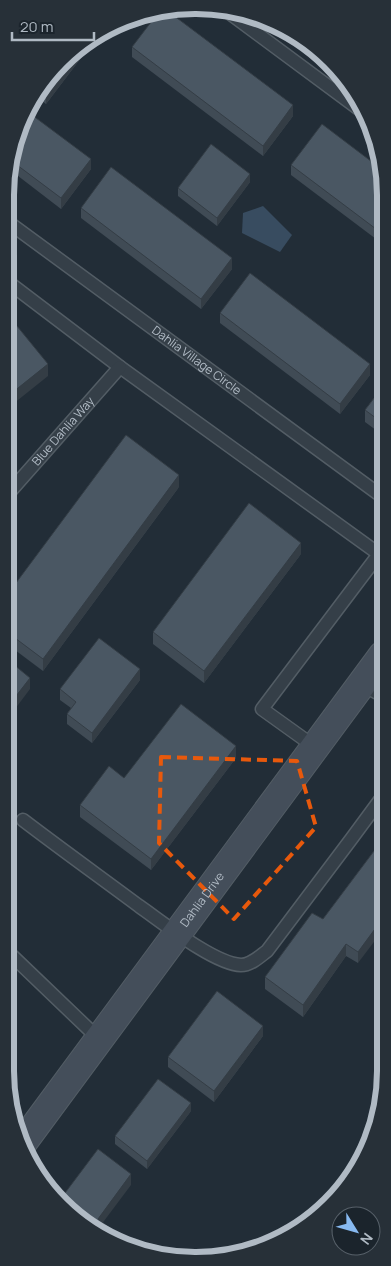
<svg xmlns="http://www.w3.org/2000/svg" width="391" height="1266" font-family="Manrope,sans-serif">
	<rect width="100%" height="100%" fill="#222d37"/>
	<!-- water -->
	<path fill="#384c60" d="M263 206 292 235 280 252 242 233 243 213Z"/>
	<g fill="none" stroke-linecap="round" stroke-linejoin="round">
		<!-- lane casing -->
		<g stroke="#535d65" stroke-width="15">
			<g id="lane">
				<path d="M224 9 367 115"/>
				<path id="s1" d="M8 222 384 498"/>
				<path d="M8 282 120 367 383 557"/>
				<path id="s2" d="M7 495 120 367"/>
				<path d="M361 684 383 696"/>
				<path d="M315 747 262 709 379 554"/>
				<path d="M23 820C61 849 100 877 139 906 162 922 214 964 241 965 251 965 259 957 267 951L352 838 383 796"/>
				<path d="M5 949 99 1039"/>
			</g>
		</g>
		<!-- secondary casing -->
		<g stroke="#535d65" stroke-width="30">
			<g id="secondary">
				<path id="s3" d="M21 1145 383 655"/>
			</g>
		</g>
		<!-- lane -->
		<use href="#lane" stroke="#353f48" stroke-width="12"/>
		<!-- secondary -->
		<use href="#secondary" stroke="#444e5a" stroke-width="28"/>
	</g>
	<!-- wall -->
	<g fill="#404b55">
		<path d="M100 33 46 104 35 96 37 89 90 37Z"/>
		<path d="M132 47 293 116 263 156 132 57Z"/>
		<path d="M9 158 91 169 61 209 9 169Z"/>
		<path d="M291 165 384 171V245L291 175Z"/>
		<path d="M250 182 217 226 178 196V188Z"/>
		<path d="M81 208 232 269 201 309 81 218Z"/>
		<path d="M220 313 370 375 340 414 220 323Z"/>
		<path d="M384 385V436L365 422V410Z"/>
		<path d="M179 487 43 671 7 644V595Z"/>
		<path d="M301 554 204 683 153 644V632Z"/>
		<path d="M140 680 92 743 67 724V714L71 708 60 700V689Z"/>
		<path d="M236 758 151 870 80 817V805L124 778Z"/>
		<path d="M383 839 358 963 346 956 303 1017 265 989V977L323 919Z"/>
		<path d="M263 1036 214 1102 168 1067V1057Z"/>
		<path d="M191 1111 147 1169 115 1144V1136Z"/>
	</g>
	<!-- shaded-wall -->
	<g fill="#343d45">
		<path d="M100 33 46 104V94L85 42 90 37Z"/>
		<path d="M293 105V116L263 156V146Z"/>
		<path d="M91 159V169L61 209V198Z"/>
		<path d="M250 174V182L217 226V218Z"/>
		<path d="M232 258V269L201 309V299Z"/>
		<path d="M48 364V376L8 408V396Z"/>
		<path d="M370 364V375L340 414V404Z"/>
		<path d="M179 475V487L43 671V659Z"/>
		<path d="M301 543V554L204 683V671Z"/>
		<path d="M140 669V680L92 743V733Z"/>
		<path d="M30 678V689L6 721V709Z"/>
		<path d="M236 746V758L151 870V859Z"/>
		<path d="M383 918V930L358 963V952Z"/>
		<path d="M346 944V956L303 1017V1005Z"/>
		<path d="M263 1026V1036L214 1102V1091Z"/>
		<path d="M17 1042V1053L5 1066V1054Z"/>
		<path d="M191 1103V1111L147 1169V1161Z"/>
		<path d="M131 1174V1185L98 1229V1219Z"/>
		<path d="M115 1232V1243L110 1240Z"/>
	</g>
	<!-- building -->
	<g fill="#4a5763" stroke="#343d45">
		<path d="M161 9H165L293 105 263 146 132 47Z"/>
		<path d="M85 42 46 94 38 88Z"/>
		<path d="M28 112 91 159 61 198 9 159Z"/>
		<path d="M322 124 384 171V235L291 165Z"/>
		<path d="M211 144 250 174 217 218 178 188Z"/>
		<path d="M111 167 232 258 201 299 81 208Z"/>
		<path d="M250 273 370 364 340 404 220 313Z"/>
		<path d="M8 315 48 364 8 396Z"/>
		<path d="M384 385V424L365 410Z"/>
		<path d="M126 435 179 475 43 659 7 632V595Z"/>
		<path d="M249 503 301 543 204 671 153 632Z"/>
		<path d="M99 638 140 669 92 733 67 714 76 702 60 689Z"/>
		<path d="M7 659 30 678 6 709Z"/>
		<path d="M181 704 236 746 151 859 80 805 109 766 124 778Z"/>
		<path d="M383 839V918L358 952 346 944 303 1005 265 977 312 913 323 919Z"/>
		<path d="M217 991 263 1026 214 1091 168 1057Z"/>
		<path d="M5 1030 17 1042 5 1054Z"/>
		<path d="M158 1079 191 1103 147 1161 115 1136Z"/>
		<path d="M98 1149 131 1174 98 1219 115 1232 110 1240 59 1201Z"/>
	</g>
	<!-- marked area -->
	<path fill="none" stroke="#e8590c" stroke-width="4" stroke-dasharray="10 6" stroke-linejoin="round" d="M161 757 297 761 316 827 234 919 159 843Z"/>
	<g text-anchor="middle" stroke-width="4" stroke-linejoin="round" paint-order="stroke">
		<!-- street labels -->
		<g font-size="12" fill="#b0bac4" stroke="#1b242c">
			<text dy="4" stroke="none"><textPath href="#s1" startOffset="234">Dahlia Village Circle</textPath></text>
			<text dy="4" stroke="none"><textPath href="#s2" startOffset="85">Blue Dahlia Way</textPath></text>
			<text dy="4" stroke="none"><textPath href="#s3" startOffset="305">Dahlia Drive</textPath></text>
		</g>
	</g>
	<!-- crop -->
	<path d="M0 0H391V1266H0ZM195 14H196A181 181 0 0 1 377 195V1071A181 181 0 0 1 196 1252H195A181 181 0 0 1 14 1071V195A181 181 0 0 1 195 14Z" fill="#273038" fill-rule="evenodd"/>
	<path fill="none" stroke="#b0bac4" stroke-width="6" d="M195 14H196A181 181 0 0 1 377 195V1071A181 181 0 0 1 196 1252H195A181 181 0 0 1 14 1071V195A181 181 0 0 1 195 14Z"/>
	<!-- north arrow -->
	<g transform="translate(356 1231) rotate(127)"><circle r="24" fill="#1b242c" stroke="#576069"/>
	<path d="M0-4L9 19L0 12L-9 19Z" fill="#88baf1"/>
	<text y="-8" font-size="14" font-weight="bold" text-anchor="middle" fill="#b0bac4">N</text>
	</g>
	<!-- scale -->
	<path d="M12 32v8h82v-8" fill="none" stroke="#b0bac4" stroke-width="2.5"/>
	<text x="20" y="32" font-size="15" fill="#b0bac4" stroke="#1b242c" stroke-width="4" paint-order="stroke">20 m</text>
</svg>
